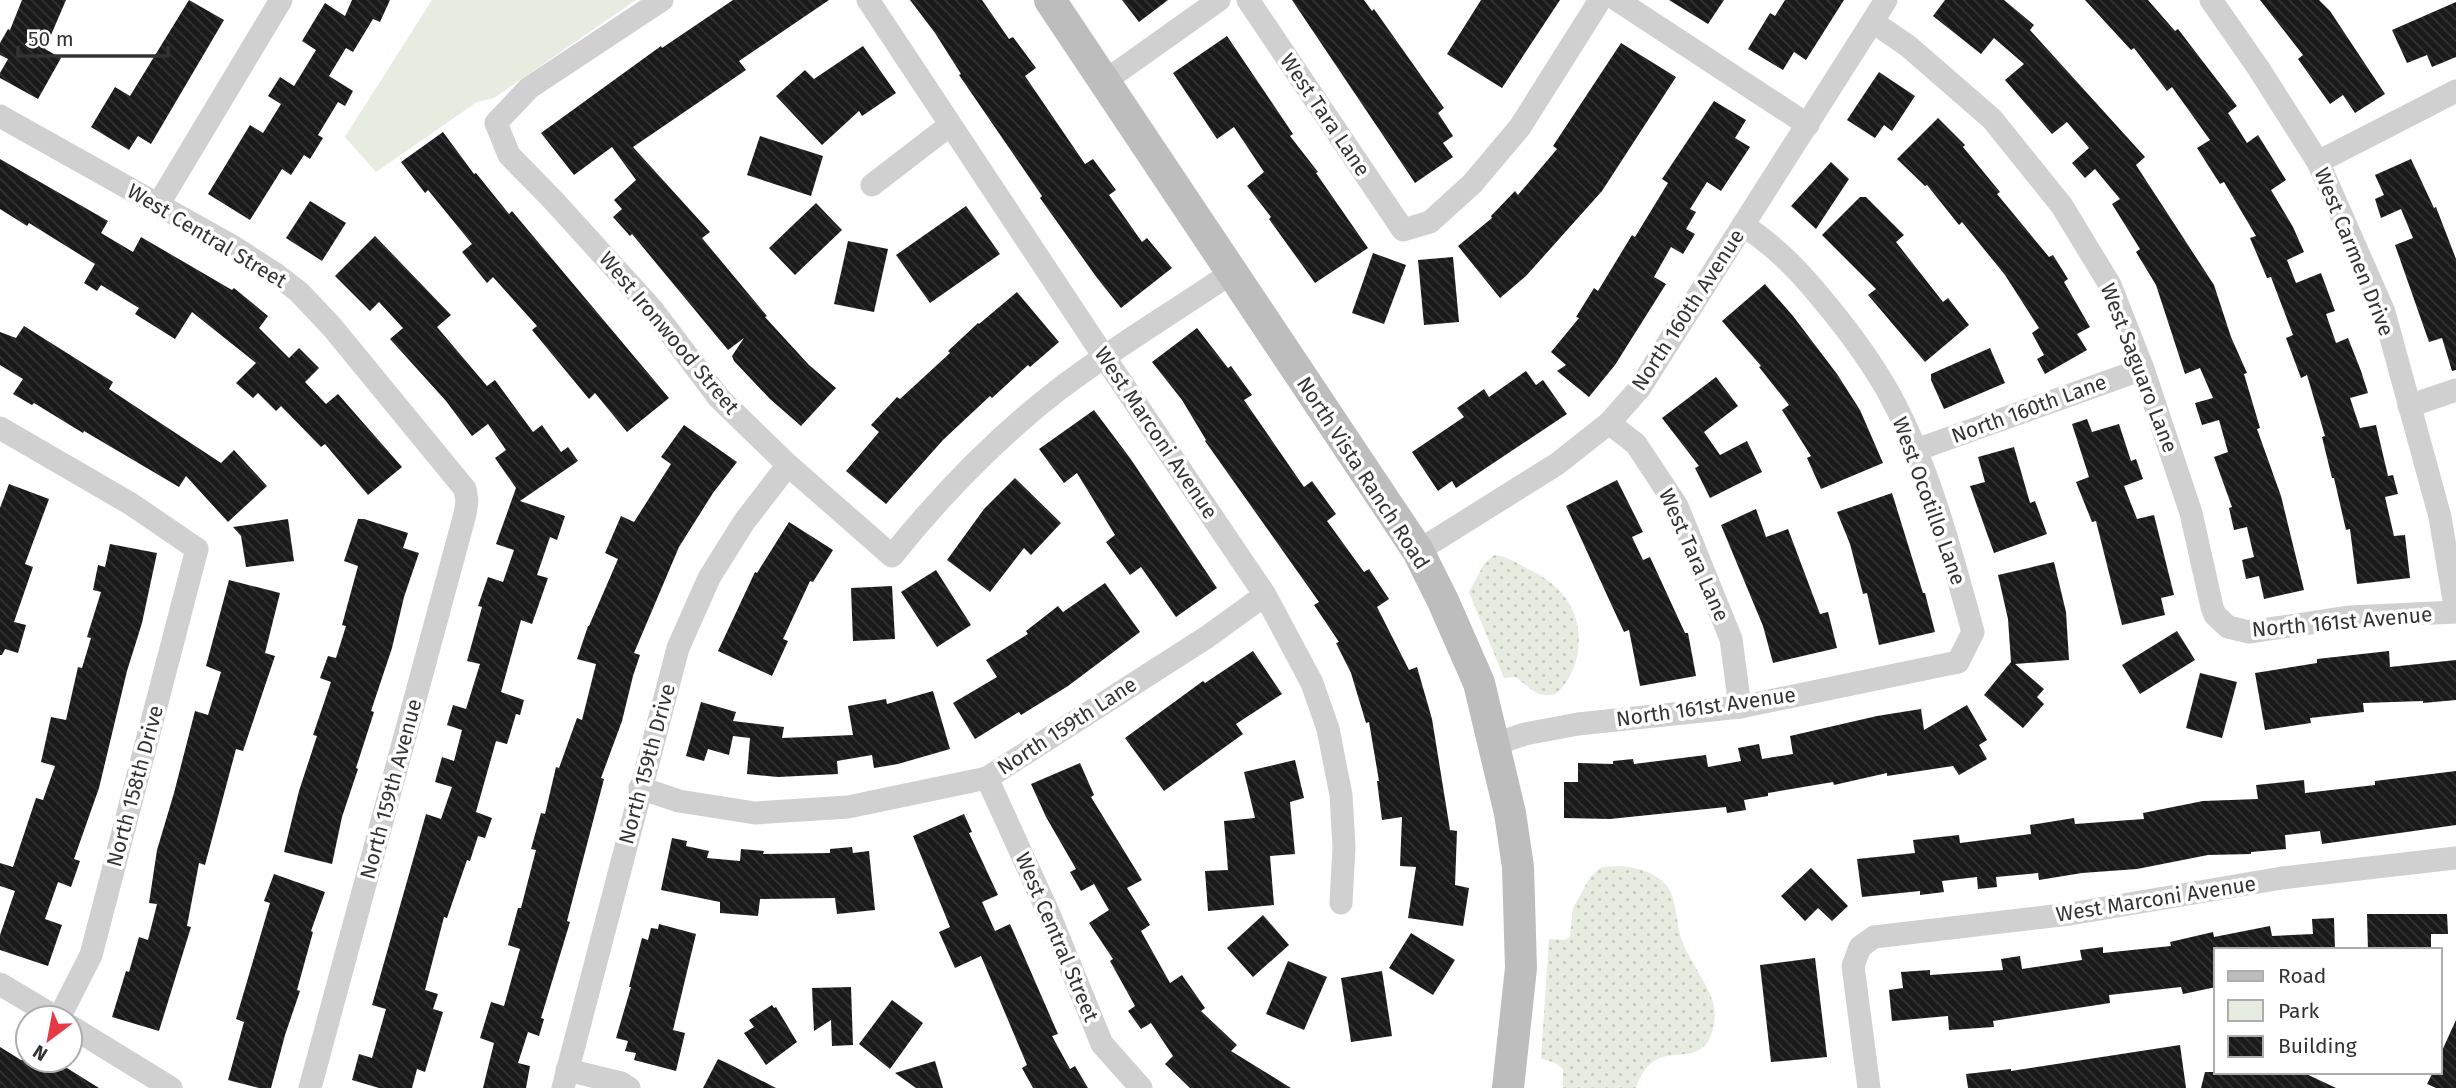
<svg xmlns="http://www.w3.org/2000/svg" width="2456" height="1088" font-family="'Fira Sans',sans-serif">
	<defs>
		<pattern id="grass-dots" width="8" height="8" patternUnits="userSpaceOnUse" patternTransform="scale(1.75)"><rect width="8" height="8" fill="#e6ecdf"/><path d="M2 2h.1M6 6h.1" fill="none" stroke="#c6cbc0" stroke-width="1.8" stroke-linecap="round"/></pattern>
		<pattern id="building-back-hatch" width="6" height="6" patternUnits="userSpaceOnUse" patternTransform="scale(1.75)"><rect width="6" height="6" fill="#1a1a1a"/><path d="M-1 5l2 2M0 0l6 6M5-1l2 2" fill="none" stroke="#333"/></pattern>
	</defs>
	<rect width="100%" height="100%" fill="#fff"/>
	<!-- grass -->
	<g fill="url(#grass-dots)">
		<path d="M1494 555C1505 556 1514 561 1524 567 1539 574 1552 581 1563 595 1587 623 1583 669 1556 694 1535 699 1531 687 1515 677L1504 678 1469 592 1484 564Z"/>
		<path d="M1618 866C1635 867 1656 872 1667 886 1677 899 1676 922 1681 938 1689 962 1708 982 1714 1006 1716 1017 1714 1028 1710 1038 1692 1072 1655 1033 1636 1088H1563V1069L1555 1063 1541 1058 1549 939 1565 940 1570 937 1573 908 1591 876 1602 867Z"/>
	</g>
	<!-- park -->
	<path fill="#e6ecdf" d="M432 0H636L494 98 477 102 376 172 345 137Z"/>
	<!-- building -->
	<g fill="url(#building-back-hatch)">
		<path d="M22 0H66L45 49 61 58 38 99 0 78V73L8 59 0 55V43L8 29 10 30Z"/>
		<path d="M189 0 224 20 151 144 138 136 129 150 91 127 115 87 130 96Z"/>
		<path d="M352 0H390L380 22 373 19 353 52 346 48 329 76 353 91 345 106 338 102 318 135 323 138 310 159 304 155 291 175 282 169 250 220 208 194 250 125 263 133 281 104 268 96 280 77 294 86 316 50 302 41 325 3 345 16Z"/>
		<path d="M733 0H829L739 61 746 70 633 147 710 232 702 238 767 316 765 317 809 365 836 388 801 426 770 399 734 361 732 356 744 338 728 350 632 234 630 236 613 217 622 209 614 200 636 180 612 147 574 175 541 133 661 46 662 48Z"/>
		<path d="M910 0H982L1009 39 1013 37 1036 68 1025 76 1085 164 1093 159 1116 190 1109 195 1142 242 1147 238 1172 268 1121 308 1097 278 1040 198 1042 196 959 75 961 74 935 33Z"/>
		<path d="M1122 0H1168L1139 22Z"/>
		<path d="M1292 0H1364L1372 11 1374 9 1444 108 1438 113 1453 136 1443 143 1453 157 1415 183Z"/>
		<path d="M1481 0H1560L1502 88 1447 54Z"/>
		<path d="M1669 0H1724L1708 24Z"/>
		<path d="M1785 0H1844L1806 60 1794 52 1783 70 1748 49 1770 13 1775 16Z"/>
		<path d="M1945 0H2004L2034 25 2030 30 2145 157 2136 165 2214 285 2231 337 2247 373 2244 374 2260 428 2257 429 2281 496 2304 590 2264 599 2259 576 2246 579 2242 560 2254 557 2247 527 2234 530 2229 508 2232 507 2214 457 2228 452 2219 420 2202 425 2195 403 2213 398 2200 368 2185 374 2156 285 2136 252 2140 249 2112 204 2120 199 2095 169 2085 178 2072 163 2089 148 2067 122 2052 134 2005 80 2024 64 1994 38 1981 54 1933 16Z"/>
		<path d="M2085 0H2148L2175 31 2178 29 2237 106 2228 113 2247 143 2258 135 2286 180 2271 190 2293 227 2304 252 2287 260 2296 283 2321 273 2335 311 2326 314 2336 343 2348 338 2361 371 2368 393 2350 398 2360 428 2376 425 2388 476 2393 475 2398 494 2385 497 2394 536 2405 535 2410 578 2357 584 2350 529 2346 530 2334 478H2332L2322 437 2325 436 2307 375 2301 378 2286 338 2293 335 2271 277 2267 278 2250 238 2256 236 2224 182 2220 184 2197 148 2210 140 2172 87 2167 91 2134 48 2131 50Z"/>
		<path d="M2260 0H2319L2330 11 2385 94 2355 113 2343 95 2330 104 2298 59 2303 55Z"/>
		<path d="M2456 2V57L2432 67 2427 55 2407 63 2392 30Z"/>
		<path d="M1227 36 1293 134 1290 136 1318 172 1316 173 1368 248 1315 283 1269 219 1271 217 1247 186 1264 172 1234 127 1217 139 1173 73Z"/>
		<path d="M1621 43 1676 77 1602 191 1526 276 1500 298 1458 246 1492 218 1491 216 1515 191 1518 195 1557 149 1553 146Z"/>
		<path d="M863 46 896 93 862 116 859 111 822 145 776 96 805 70 814 79Z"/>
		<path d="M1879 72 1915 96 1892 131 1884 125 1875 138 1847 120Z"/>
		<path d="M1714 101 1746 120 1735 138 1750 147 1721 191 1707 182 1690 209 1696 212 1686 229 1695 234 1683 254 1671 247 1654 277 1666 284 1615 365 1589 397 1557 371 1566 365 1551 352 1579 318 1576 317 1594 288 1598 291 1632 235 1635 237 1668 183 1662 179Z"/>
		<path d="M1938 118 1965 145 1963 147 2000 192 1997 194 2049 257 2053 255 2068 279 2064 282 2090 327 2077 334 2087 350 2045 374 2037 359 2044 355 2032 333 2039 328 2005 275 1962 222 1959 225 1927 185 1925 186 1897 159Z"/>
		<path d="M443 132 474 174 476 173 509 214 512 211 669 398 627 432 595 393 589 399 532 330 537 326 493 277 487 283 462 252 472 244 428 190 425 193 401 162Z"/>
		<path d="M760 136 823 156 811 196 747 175Z"/>
		<path d="M0 159 108 221 101 233 133 252 141 237 232 290 234 288 268 316 259 328 289 358 299 348 319 368 305 382 326 404 338 394 402 467 368 495 325 444 321 447 281 406 276 411 258 393 253 398 236 383 256 363 192 312 175 339 135 314 139 308 101 285 97 291 84 283 95 264 29 223 27 226 0 209Z"/>
		<path d="M2411 159 2434 208 2436 207 2456 259V370L2452 371 2442 338 2429 342 2395 245 2413 238 2401 209 2381 218 2375 199 2384 195 2375 175Z"/>
		<path d="M1831 162 1849 179 1816 229 1791 206Z"/>
		<path d="M1860 197H1866L1904 235 1896 242 1943 302 1948 298 1969 325 1925 362 1868 295 1876 289 1822 235Z"/>
		<path d="M310 201 346 223 322 261 286 238Z"/>
		<path d="M816 203 842 230 795 275 769 248Z"/>
		<path d="M966 206 1000 254 930 303 896 255Z"/>
		<path d="M375 236 451 315 437 327 487 386 495 380 533 432 542 425 561 452 568 447 578 461 520 501 565 516 557 540 550 537 537 575 548 578 532 624 521 620 501 692 524 700 520 715 516 714 507 744 496 741 476 812 492 818 485 838 478 836 470 861 467 860 447 918 444 917 425 990 438 994 433 1009 443 1012 425 1072 417 1069 412 1088H379L352 1080 359 1054 372 1058 386 1009 372 1005 426 814 441 819 452 787 435 782 442 757 454 761 462 730 447 725 453 705 466 709 480 664 467 661 482 607 478 606 488 577 503 582 514 550 496 544 516 488 495 458 506 450 488 424 472 436 446 401 390 339 403 328 379 302 370 311 335 276Z"/>
		<path d="M848 241 888 249 874 312 834 304Z"/>
		<path d="M1373 253 1406 265 1384 324 1352 313Z"/>
		<path d="M1453 257 1459 322 1424 325 1418 260Z"/>
		<path d="M1765 284 1793 316 1837 374 1860 410 1883 463 1821 489 1807 458 1811 456 1782 410 1789 405 1759 367 1761 366 1722 321Z"/>
		<path d="M1017 292 1059 342 1030 367 1028 365 992 398 990 396 943 440 886 504 846 471 879 432 871 425 897 397 900 399 950 353 948 351 978 323 979 324Z"/>
		<path d="M24 326 113 382 109 389 221 463 234 450 267 486 228 522 186 476 179 487 84 431 83 433 34 403 32 405 13 394 23 379 0 365V332L16 338Z"/>
		<path d="M1197 328 1228 368 1231 366 1252 395 1244 400 1304 487 1312 481 1336 514 1327 521 1364 572 1369 569 1389 599 1377 607 1409 670 1417 667 1432 719 1450 830 1457 831 1455 885 1469 888 1463 926 1408 918 1416 867 1400 866 1402 817 1382 820 1377 781H1379L1369 722 1366 723 1351 673 1336 643 1339 642 1314 605 1319 602 1205 441 1206 440 1182 400 1152 362Z"/>
		<path d="M1990 348 2005 383 1944 409 1931 380V374Z"/>
		<path d="M1526 371 1536 385 1543 380 1567 414 1456 488 1452 481 1438 491 1412 452 1464 417 1457 408 1484 389 1489 397Z"/>
		<path d="M1716 377 1738 406 1704 432 1720 455 1747 441 1762 472 1710 498 1695 468 1699 466 1662 418Z"/>
		<path d="M1094 410 1130 458 1217 588 1176 617 1141 567 1130 575 1106 542 1115 535 1077 473 1064 483 1039 449Z"/>
		<path d="M2087 419 2092 432 2119 424 2131 461 2136 459 2143 479 2124 486 2137 519 2154 515 2174 595 2161 598 2165 615 2122 625 2096 521 2092 522 2076 482 2089 477 2072 424Z"/>
		<path d="M684 425 737 462 713 493 679 547 634 653 640 655 633 676 622 721 601 778 604 779 567 921 570 922 541 1018 544 1019 539 1036 528 1032 518 1063 530 1066 526 1088H483L494 1043 480 1038 491 1002 504 1006 520 949 508 945 518 908H521L536 850 531 849 541 813 545 814 556 767 559 768 577 718 582 720 596 664 577 659 588 626H589L618 559 605 553 621 516 634 522 671 464 661 457Z"/>
		<path d="M2014 447 2030 503 2035 501 2047 534 1994 553 1970 486 1985 482 1978 457Z"/>
		<path d="M1015 478 1061 523 1031 555 1024 548 990 592 947 560 984 509Z"/>
		<path d="M1617 480 1643 532 1632 537 1643 560 1650 557 1685 633H1688L1696 676 1640 686 1629 630 1624 632 1566 506Z"/>
		<path d="M9 484 49 499 25 564 33 567 14 622 26 625 18 653 5 649 2 655H0V508Z"/>
		<path d="M1892 493 1923 593H1925L1935 632 1879 645 1867 593 1863 594 1850 544 1837 512Z"/>
		<path d="M1756 509 1766 537 1788 529 1820 614 1828 612 1837 648 1773 663 1763 626 1721 525Z"/>
		<path d="M288 519 294 561 246 567 241 536 233 527Z"/>
		<path d="M358 519H364L408 533 403 548 419 553 404 597 392 648 371 711 374 712 356 768 358 769 342 817 332 864 284 852 299 791 317 736 313 735 331 682 320 678 328 656 336 658 346 626 342 625 358 566 344 561Z"/>
		<path d="M789 522 833 550 813 582 810 581 783 639 788 641 772 676 718 651 755 572 757 573Z"/>
		<path d="M110 544 157 553 142 623 127 671 99 788 74 859 80 861 71 887 58 882 45 919 62 925 48 966 0 950V935L15 891 0 886V863L13 867 36 798 43 800 55 766 41 762 51 717 66 720 78 667 82 668 91 638 87 637 101 592 93 590 98 565 105 567Z"/>
		<path d="M2054 562 2066 612 2069 660 2015 664 2044 689 2037 697 2044 704 2023 728 1984 695 2011 662 2008 619 1998 575Z"/>
		<path d="M936 570 971 625 937 647 901 592Z"/>
		<path d="M229 580 280 593 265 653 275 656 243 751 236 749 205 865 199 863 187 926 191 927 159 1031 112 1017 126 971 129 972 139 937 148 940 157 904 149 903 157 850 174 793 195 711 208 715 221 672 206 666Z"/>
		<path d="M1105 583 1140 632 1068 686 1021 715 1019 712 975 739 953 703 997 677 986 660 1028 634 1026 631 1058 606 1063 612Z"/>
		<path d="M892 586 895 639 853 641 851 588Z"/>
		<path d="M2177 631 2195 660 2140 694 2122 665Z"/>
		<path d="M1253 651 1282 694 1236 724 1243 734 1164 791 1125 738 1203 681 1205 683Z"/>
		<path d="M2389 651 2390 667 2456 660V700L2423 703V701L2363 703 2364 712 2310 718 2311 723 2265 730 2255 673 2317 663V659Z"/>
		<path d="M2200 673 2237 682 2222 738 2186 728Z"/>
		<path d="M933 691 950 749 898 764 874 768 872 755 837 761 838 774 778 777 747 774 750 738 733 736 729 755 708 749 704 761 686 756 701 702 736 712 733 721 784 727 782 738 853 735 848 706 886 699 887 704Z"/>
		<path d="M1967 705 1987 740 1979 745 1987 759 1959 775 1953 766 1887 776V773L1834 785 1833 782 1768 793V796L1744 800 1746 810 1727 813 1726 807 1610 819 1564 818V782H1578V763L1613 764V761L1633 759 1634 764 1706 755 1708 767 1741 761 1738 748 1759 744 1762 759 1793 754 1790 736 1877 716 1921 709 1924 730Z"/>
		<path d="M1295 760 1304 798 1290 802 1295 854 1270 856 1274 905 1208 911 1205 871 1228 870 1224 821 1255 818 1244 772Z"/>
		<path d="M1080 763 1094 795 1091 797 1142 880 1127 888 1150 925 1141 931 1170 983 1182 975 1205 1008 1201 1011 1237 1045 1231 1051 1291 1088H1190L1165 1064 1173 1056 1151 1023 1141 1029 1128 1011 1135 1006 1110 961 1113 959 1089 923 1109 910 1094 884 1081 891 1070 872 1076 869 1046 817 1031 784Z"/>
		<path d="M2456 771V825L2322 844 2320 831 2285 835 2286 849 2251 852V854L2208 855 2137 869 2082 873 2039 880 2038 873 1996 877 1997 887 1978 889 1977 877 1942 881 1944 892 1920 895V891L1862 897 1857 859 1915 853 1913 840 1959 835 1960 843 2031 834 2030 825 2074 818 2075 824 2144 819 2143 813 2203 801 2258 799 2256 785 2304 780 2305 793 2375 785V781Z"/>
		<path d="M964 814 972 832 969 833 998 895 982 902 995 931 1010 924 1058 1034 1052 1036 1070 1069 1075 1066 1088 1088H1033L1022 1068 1027 1065 981 956 955 968 939 932 950 927 913 836Z"/>
		<path d="M672 838 687 841 686 846 709 851 707 858 740 861 741 849 764 851 763 854 830 853V849L852 847 853 853 869 851 875 910 837 914 835 898 760 899 758 916 720 913V902L661 890Z"/>
		<path d="M1811 868 1848 906 1832 921 1818 908 1805 921 1781 896Z"/>
		<path d="M274 874 325 892 311 931 313 932 297 990 300 991 285 1035 271 1088H259L228 1080 244 1022 236 1019 270 903 264 901Z"/>
		<path d="M2367 914H2447L2448 934H2431V950H2368Z"/>
		<path d="M1263 915 1289 945 1253 977 1227 948Z"/>
		<path d="M2334 918 2335 950H2216V987L2183 994 2181 987 2109 995 2110 1003 1993 1021 1994 1027 1949 1030 1948 1016 1892 1021 1889 990 1903 988 1901 972 1930 970V975L2003 970 2001 959 2020 956 2022 969 2082 960 2080 950 2103 947V953L2171 946 2170 942 2213 932 2214 937 2270 926 2272 936 2313 934 2312 919Z"/>
		<path d="M659 924 696 934 673 1030 685 1033 676 1071 634 1060 636 1053 625 1051 628 1041 616 1038 631 987H629L642 938 648 940 651 928 658 929Z"/>
		<path d="M1411 933 1455 960 1433 995 1389 968Z"/>
		<path d="M1815 958 1827 1057 1771 1062 1760 965Z"/>
		<path d="M1288 961 1327 977 1304 1030 1266 1014Z"/>
		<path d="M1382 971 1392 1036 1351 1042 1341 978Z"/>
		<path d="M851 987 853 1045 832 1046 831 1020 814 1031 812 988Z"/>
		<path d="M892 1000 923 1023 890 1069 859 1044Z"/>
		<path d="M772 1005 774 1008 776 1007 797 1042 766 1065 744 1033 754 1027 749 1020Z"/>
		<path d="M2456 1020V1088H2436L2427 1084 2433 1072H2440V1055Z"/>
		<path d="M2180 1045 2186 1088H1968L1966 1074 2011 1069V1071Z"/>
		<path d="M0 1047 21 1060H54L99 1088H0Z"/>
		<path d="M718 1059 727 1063 776 1088H703Z"/>
		<path d="M935 1061 943 1088H916L895 1073Z"/>
		<path d="M2205 1072H2302L2336 1088H2201Z"/>
	</g>
	<g fill="none" stroke-linecap="round" stroke-linejoin="round">
		<!-- street -->
		<g stroke="#d0d0d0" stroke-width="23">
			<path d="M662 0 529 88 496 123 509 155 553 200 652 309 719 398 788 465 892 556C941 495 996 438 1058 390 1113 348 1174 312 1231 273"/>
			<path d="M868 0 1105 358 1265 595 1312 683 1328 729 1341 795 1344 847 1341 903"/>
			<path d="M1248 0 1403 230 1430 222 1472 184 1520 127 1600 0"/>
			<path d="M1617 0 1808 125"/>
			<path d="M2211 0 2259 69 2318 162 2384 312 2440 517 2456 612"/>
			<path d="M1873 22 1908 46 1992 119 2062 206 2110 285 2143 369 2191 513 2212 607 2215 615 2228 627 2249 632 2350 617 2456 612"/>
			<path d="M1105 81 1219 0"/>
			<path d="M0 116 232 246 277 275 299 292 332 327 465 489 467 501 465 514 310 1088"/>
			<path d="M2318 162 2456 91"/>
			<path d="M872 185 950 125"/>
			<path d="M158 205 281 0"/>
			<path d="M2409 406 2456 390"/>
			<path d="M1609 423 1636 444 1677 506 1731 639 1740 707"/>
			<path d="M0 428 131 504 197 549 91 955 59 1018"/>
			<path d="M1916 450 2143 369"/>
			<path d="M1418 551 1557 464 1609 423 1639 389 1886 0"/>
			<path d="M1495 744 1525 734 1578 724 1740 707 1958 662 1973 632C1951 552 1930 470 1891 397 1873 364 1851 334 1827 305 1802 274 1777 247 1743 225"/>
			<path d="M987 778 1049 914 1102 1044 1141 1088"/>
			<path d="M640 788 679 801 755 813 848 807 987 778 1207 637 1265 595"/>
			<path d="M0 984 57 1018"/>
			<path d="M70 1026 171 1088"/>
			<path d="M567 1070 621 1083 629 1088"/>
			<path d="M563 1088 678 648 709 578 744 522 788 465"/>
			<path d="M1869 1088 1853 966 1860 947 1874 937 2070 914 2282 878 2456 858"/>
		</g>
		<!-- secondary -->
		<path stroke="#bdbdbd" stroke-width="32" d="M1050 0 1418 551 1443 601 1479 683 1510 813 1518 867 1521 968 1508 1088"/>
	</g>
	<g text-anchor="middle" stroke-width="7" stroke-linejoin="round" paint-order="stroke">
		<!-- street labels -->
		<g font-size="21" fill="#333" stroke="#fff">
			<text transform="translate(1325 115) rotate(56)" y="7">West Tara Lane</text>
			<text transform="translate(207 236) rotate(31)" y="7">West Central Street</text>
			<text transform="translate(2354 252) rotate(68)" y="7">West Carmen Drive</text>
			<text transform="translate(1688 310) rotate(-57)" y="7">North 160th Avenue</text>
			<text transform="translate(669 333) rotate(50)" y="7">West Ironwood Street</text>
			<text transform="translate(2139 368) rotate(69)" y="7">West Saguaro Lane</text>
			<text transform="translate(2029 409) rotate(-20)" y="7">North 160th Lane</text>
			<text transform="translate(1156 433) rotate(56)" y="7">West Marconi Avenue</text>
			<text transform="translate(1363 473) rotate(57)" y="7">North Vista Ranch Road</text>
			<text transform="translate(1929 501) rotate(70)" y="7">West Ocotillo Lane</text>
			<text transform="translate(1694 555) rotate(66)" y="7">West Tara Lane</text>
			<text transform="translate(2342 622) rotate(-5)" y="7">North 161st Avenue</text>
			<text transform="translate(1706 707) rotate(-8)" y="7">North 161st Avenue</text>
			<text transform="translate(1067 726) rotate(-33)" y="7">North 159th Lane</text>
			<text transform="translate(647 764) rotate(-75)" y="7">North 159th Drive</text>
			<text transform="translate(135 786) rotate(-75)" y="7">North 158th Drive</text>
			<text transform="translate(391 789) rotate(-75)" y="7">North 159th Avenue</text>
			<text transform="translate(2156 899) rotate(-9)" y="7">West Marconi Avenue</text>
			<text transform="translate(1057 937) rotate(67)" y="7">West Central Street</text>
		</g>
	</g>
	<!-- legend -->
	<rect x="2214" y="948" width="228" height="126" fill="#ffffff" stroke="#adadad" stroke-width="2"/>
	<rect x="2228" y="971" width="35" height="10" fill="#bdbdbd" stroke="#adadad" stroke-width="2"/>
	<text x="2278" y="983" font-size="21" fill="#333333">Road</text>
	<rect x="2228" y="1000" width="35" height="21" fill="#e6ecdf" stroke="#adadad" stroke-width="2"/>
	<text x="2278" y="1018" font-size="21" fill="#333333">Park</text>
	<rect x="2228" y="1036" width="35" height="21" fill="url(#building-back-hatch)" stroke="#adadad" stroke-width="2"/>
	<text x="2278" y="1053" font-size="21" fill="#333333">Building</text>
	<!-- north arrow -->
	<g transform="translate(49 1039) rotate(212)"><circle r="33" fill="#ffffff" stroke="#adadad" stroke-width="2"/>
	<path d="M0-5L12 26L0 18L-12 26Z" fill="#e63946"/>
	<text y="-10" font-size="19" font-weight="bold" text-anchor="middle" fill="#333333">N</text>
	</g>
	<!-- scale -->
	<path d="M18 46v10h150v-10" fill="none" stroke="#333333" stroke-width="3.5"/>
	<text x="28" y="46" font-size="21" fill="#333333" stroke="#ffffff" stroke-width="5" paint-order="stroke">50 m</text>
</svg>
